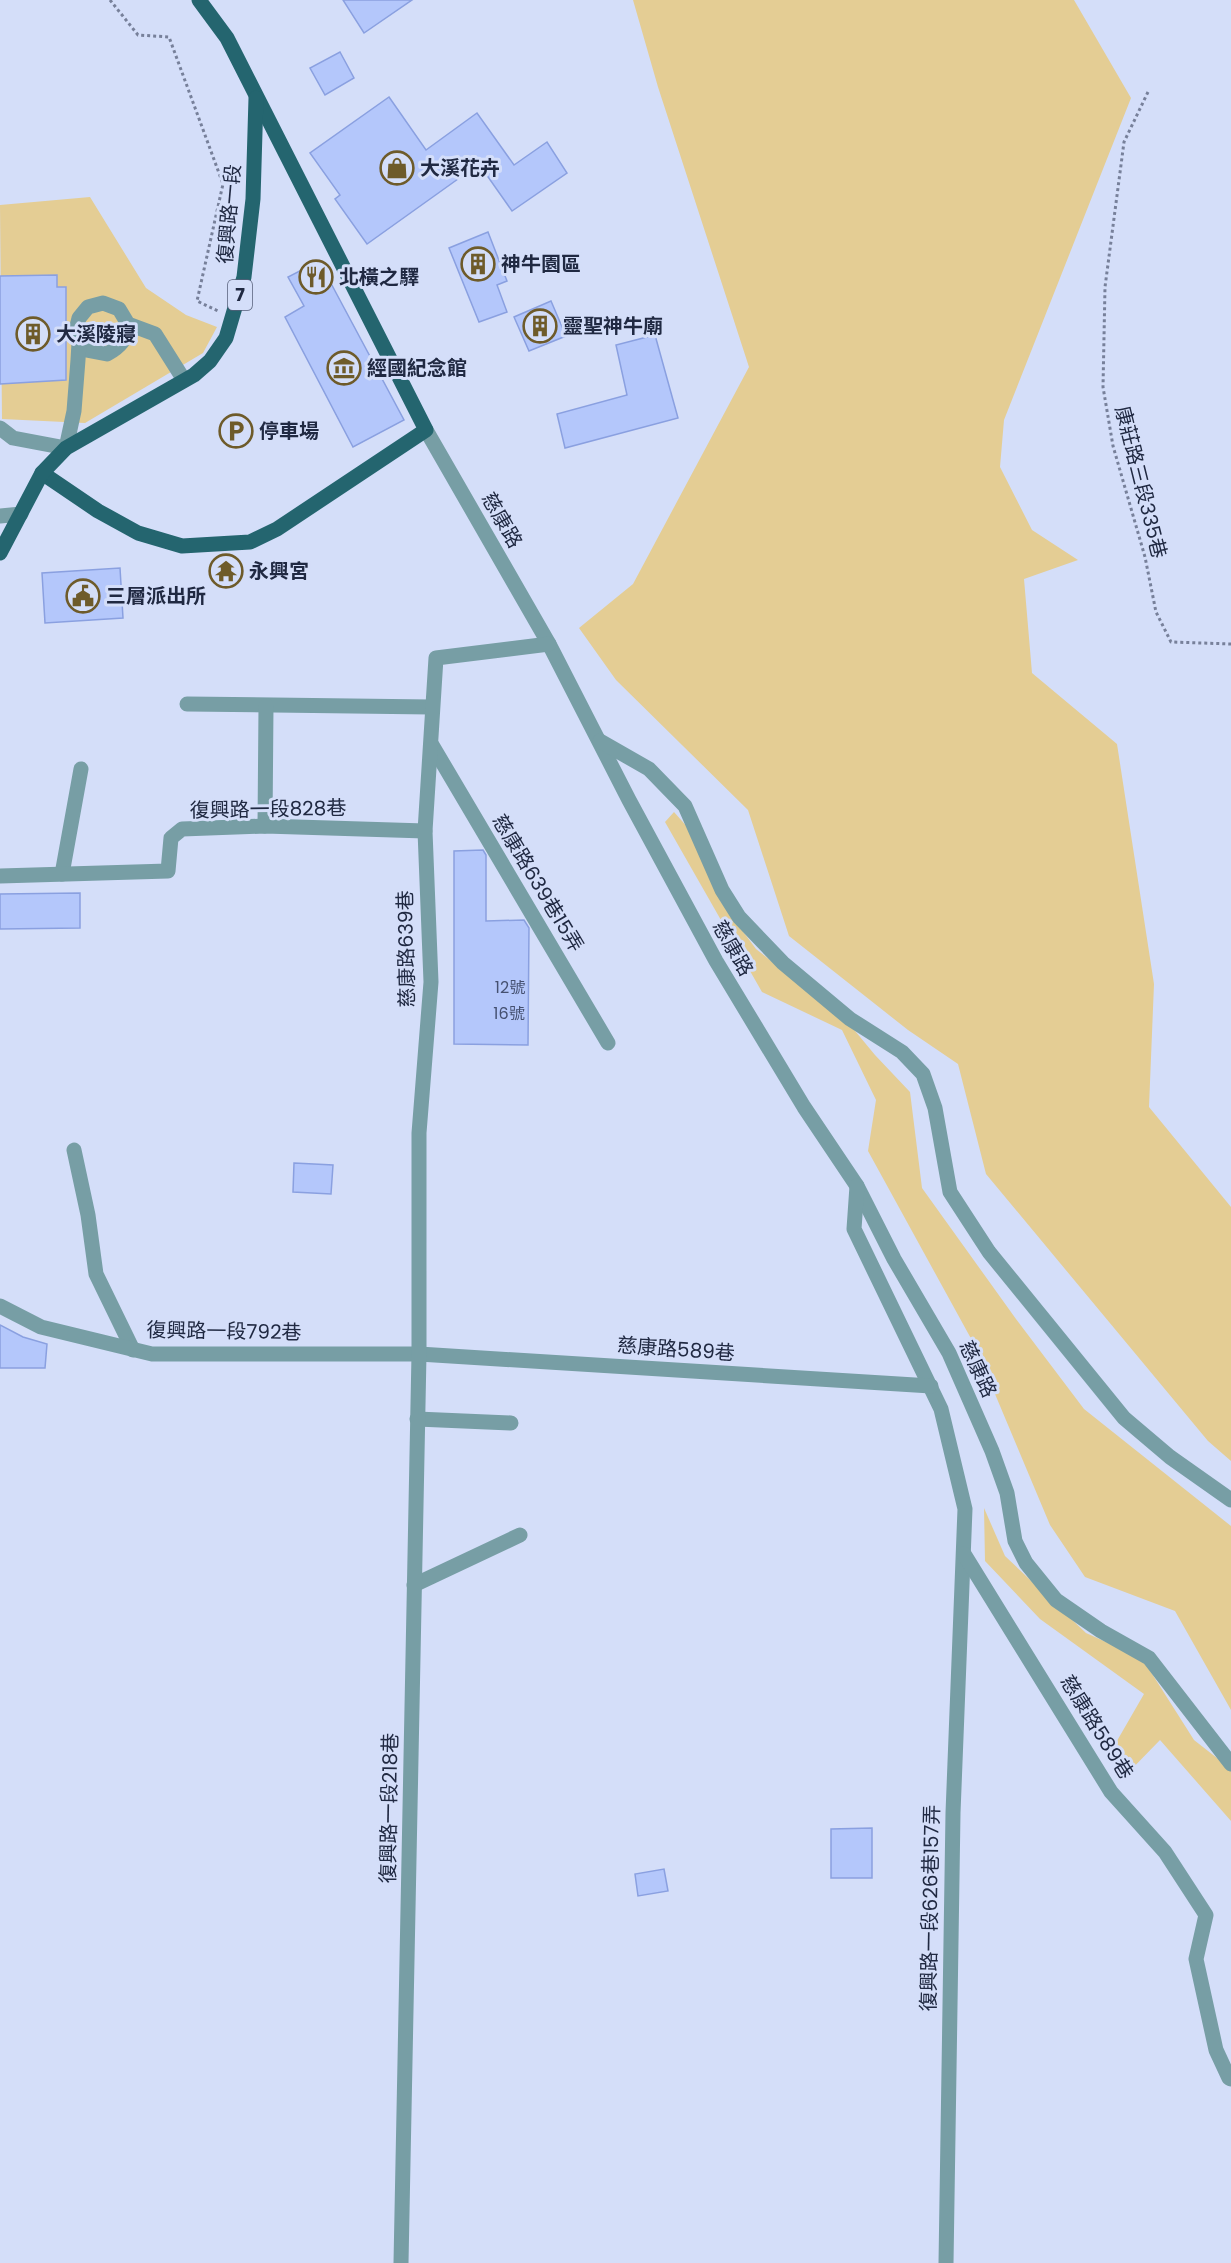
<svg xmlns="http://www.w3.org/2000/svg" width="1231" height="2263" font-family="Poppins,'Noto Sans TC',sans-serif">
	<rect width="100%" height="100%" fill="#d4def9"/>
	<!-- green -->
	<g fill="#e4cd94">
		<path d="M633 0H1074L1131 98 1004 420 1000 467 1032 530 1078 560 1024 579 1032 673 1117 744 1154 984 1149 1107 1231 1207V1461L1208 1441 986 1174 958 1064 908 1030 789 936 748 810 616 680 579 628 633 584 749 367 658 87Z"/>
		<path d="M90 197 146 288 186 315 217 327 203 353 85 423 2 419 0 205Z"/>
		<path d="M674 812 690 830 721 902 756 949 846 1020 875 1055 910 1092 922 1188 1016 1319 1084 1409 1231 1526V1710L1175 1611 1085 1577 1050 1525 974 1344 868 1151 876 1100 842 1030 762 992 665 822Z"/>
		<path d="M984 1508 1005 1556 1086 1633 1142 1658 1194 1740 1231 1769V1821L1160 1740 1124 1777 1114 1746 1144 1694 1040 1619 985 1561Z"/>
	</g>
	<!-- building -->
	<g fill="#b4c7fb" stroke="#8aa0e0" stroke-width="1.5">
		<path d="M343 0H412L364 33Z"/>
		<path d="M340 52 354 78 325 95 310 68Z"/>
		<path d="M389 97 426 150 477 113 514 165 547 142 567 173 512 211 479 164 367 244 335 199 340 195 310 153Z"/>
		<path d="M488 232 507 281 497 285 507 312 479 322 449 248Z"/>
		<path d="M319 261 404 420 353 447 285 317 304 306 288 277Z"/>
		<path d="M57 275V287H66V380L0 384V276Z"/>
		<path d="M551 301 566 336 529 351 514 317Z"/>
		<path d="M655 335 678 418 565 448 557 414 627 395 616 345Z"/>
		<path d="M227 561 235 572 223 586 213 573Z"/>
		<path d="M120 568 123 618 45 623 42 573Z"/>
		<path d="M483 850 486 855V921L524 920 529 928 528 1045 454 1044V851Z"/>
		<path d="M80 893V928L0 929V894Z"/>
		<path d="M294 1163 333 1165 331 1194 293 1192Z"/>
		<path d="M0 1325 23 1337 47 1344 45 1368H0Z"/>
		<path d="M872 1828V1878H831V1829Z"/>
		<path d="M664 1869 668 1891 638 1896 635 1874Z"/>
	</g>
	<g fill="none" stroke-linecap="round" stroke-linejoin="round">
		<!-- path -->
		<g stroke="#77809a" stroke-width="3" stroke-dasharray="3 3" stroke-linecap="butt">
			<path d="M110 0 138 35 169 37 223 184 197 301 218 311"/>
			<path d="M1148 92 1124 142 1105 287 1103 387 1113 446 1145 557 1156 612 1171 642 1231 644"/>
		</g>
		<!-- minor -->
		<g stroke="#779ea5" stroke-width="15">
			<path d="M79 343 86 350 107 354C121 346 126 340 128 324"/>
			<path d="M0 428 13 438 66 448 74 411 78 360 79 343 76 330 79 318 88 307 103 303 119 309 128 324 155 334 184 380"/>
			<path d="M426 430 549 644 629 800 716 961 804 1107 857 1186 894 1259 949 1353 992 1451 1007 1493 1015 1541 1026 1563 1056 1600 1101 1631 1149 1658 1231 1764"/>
			<path d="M0 516 21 514"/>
			<path d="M187 704 431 707"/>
			<path d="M600 741 649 769 685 806 722 890 739 917 783 963 850 1019 902 1052 923 1074 935 1108 950 1192 989 1252 1124 1418 1170 1457 1231 1500"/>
			<path d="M432 745 608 1043"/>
			<path d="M265 826 266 706"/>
			<path d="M62 874 81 769"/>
			<path d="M0 876 168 871 171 838 182 829 265 826 425 831"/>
			<path d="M74 1150 88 1215 96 1274 133 1350"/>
			<path d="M857 1186 854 1229 941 1409 965 1509 953 1813 946 2263"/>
			<path d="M0 1306 41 1327 152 1354H419L931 1386"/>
			<path d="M417 1419 511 1423"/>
			<path d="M964 1554 1111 1792 1165 1852 1206 1915 1196 1959 1216 2050 1229 2078 1231 2079"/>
			<path d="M414 1585 520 1535"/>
			<path d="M401 2263 419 1354V1133L431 982 425 831 436 658 549 644"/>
		</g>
		<!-- major -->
		<g stroke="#24656f" stroke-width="15">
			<path d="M42 473 98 511 138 533 182 546 250 542 277 529 426 430 227 38 199 0"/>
			<path d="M0 553 42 473 66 448 194 375 210 361 226 338 244 277 253 199 256 98"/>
		</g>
	</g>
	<!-- icons -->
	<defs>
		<g id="shop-ring" transform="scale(1.725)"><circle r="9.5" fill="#d4def9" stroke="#6e5b2a" stroke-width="1.5"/><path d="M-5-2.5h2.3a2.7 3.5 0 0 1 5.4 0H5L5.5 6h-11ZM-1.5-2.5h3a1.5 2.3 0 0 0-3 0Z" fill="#6e5b2a"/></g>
		<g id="building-ring" transform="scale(1.725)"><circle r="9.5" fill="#d4def9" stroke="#6e5b2a" stroke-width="1.5"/><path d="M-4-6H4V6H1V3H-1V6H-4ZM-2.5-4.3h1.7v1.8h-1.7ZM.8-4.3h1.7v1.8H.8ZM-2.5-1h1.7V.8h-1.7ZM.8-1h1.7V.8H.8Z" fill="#6e5b2a"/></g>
		<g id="restaurant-ring" transform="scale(1.725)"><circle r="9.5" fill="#d4def9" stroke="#6e5b2a" stroke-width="1.5"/><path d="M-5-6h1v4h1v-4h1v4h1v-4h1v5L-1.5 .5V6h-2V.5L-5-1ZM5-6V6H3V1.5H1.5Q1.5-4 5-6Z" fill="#6e5b2a"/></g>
		<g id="museum-ring" transform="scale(1.725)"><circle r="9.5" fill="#d4def9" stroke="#6e5b2a" stroke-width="1.5"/><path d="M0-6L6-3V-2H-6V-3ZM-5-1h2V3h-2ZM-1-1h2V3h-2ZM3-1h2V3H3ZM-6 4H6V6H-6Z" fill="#6e5b2a"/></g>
		<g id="parking-ring" transform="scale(1.725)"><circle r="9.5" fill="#d4def9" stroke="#6e5b2a" stroke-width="1.5"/><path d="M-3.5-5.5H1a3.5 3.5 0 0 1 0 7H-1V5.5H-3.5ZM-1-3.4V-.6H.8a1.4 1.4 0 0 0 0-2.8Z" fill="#6e5b2a"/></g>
		<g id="temple-ring" transform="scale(1.725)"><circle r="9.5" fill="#d4def9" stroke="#6e5b2a" stroke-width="1.5"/><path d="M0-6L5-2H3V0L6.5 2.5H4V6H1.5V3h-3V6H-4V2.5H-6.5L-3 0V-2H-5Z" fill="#6e5b2a"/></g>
		<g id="civic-ring" transform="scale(1.725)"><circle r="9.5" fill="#d4def9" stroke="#6e5b2a" stroke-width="1.5"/><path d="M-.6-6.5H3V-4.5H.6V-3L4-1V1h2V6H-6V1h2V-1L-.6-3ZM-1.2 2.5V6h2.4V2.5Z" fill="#6e5b2a"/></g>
	</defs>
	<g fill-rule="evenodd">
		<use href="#shop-ring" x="397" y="168"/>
		<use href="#building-ring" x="478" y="264"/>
		<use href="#restaurant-ring" x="316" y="277"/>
		<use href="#building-ring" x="540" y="326"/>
		<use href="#building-ring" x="33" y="334"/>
		<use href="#museum-ring" x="344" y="368"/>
		<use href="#parking-ring" x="236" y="431"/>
		<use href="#temple-ring" x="226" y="571"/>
		<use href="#civic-ring" x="83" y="596"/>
	</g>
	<g text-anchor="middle" stroke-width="6" stroke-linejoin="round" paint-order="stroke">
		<!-- number labels -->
		<g font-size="16" fill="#455070">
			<text x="510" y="993">12號</text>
			<text x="509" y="1019">16號</text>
		</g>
		<!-- shield labels -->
		<rect fill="#d4def9" stroke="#565f79" stroke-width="1.5" x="228" y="280" width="24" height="30" rx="4.5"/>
		<g font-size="18" font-weight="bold" fill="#202942">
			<text x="240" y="301">7</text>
		</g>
		<!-- poi labels -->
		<g font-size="20" font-weight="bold" fill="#202942" stroke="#d4def9" text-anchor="start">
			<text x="420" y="175">大溪花卉</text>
			<text x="501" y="271">神牛園區</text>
			<text x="339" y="284">北橫之驛</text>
			<text x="563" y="333">靈聖神牛廟</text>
			<text x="56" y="341">大溪陵寢</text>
			<text x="367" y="375">經國紀念館</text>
			<text x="259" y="438">停車場</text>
			<text x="249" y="578">永興宮</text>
			<text x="106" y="603">三層派出所</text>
		</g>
		<!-- street labels -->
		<g font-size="20" fill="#202942" stroke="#d4def9">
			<text transform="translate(229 214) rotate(-85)" y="7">復興路一段</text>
			<text transform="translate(1141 482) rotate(76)" y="7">康莊路三段335巷</text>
			<text transform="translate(502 520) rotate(60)" y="7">慈康路</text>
			<text transform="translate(268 809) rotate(-1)" y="7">復興路一段828巷</text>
			<text transform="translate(538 883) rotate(59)" y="7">慈康路639巷15弄</text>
			<text transform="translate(733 948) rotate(60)" y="7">慈康路</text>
			<text transform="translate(406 949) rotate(-91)" y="7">慈康路639巷</text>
			<text transform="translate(224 1331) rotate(1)" y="7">復興路一段792巷</text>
			<text transform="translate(676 1349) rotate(4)" y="7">慈康路589巷</text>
			<text transform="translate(978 1369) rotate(65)" y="7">慈康路</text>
			<text transform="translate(1097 1727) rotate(58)" y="7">慈康路589巷</text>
			<text transform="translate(389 1808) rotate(-89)" y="7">復興路一段218巷</text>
			<text transform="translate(930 1908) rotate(-89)" y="7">復興路一段626巷157弄</text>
		</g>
	</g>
</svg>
